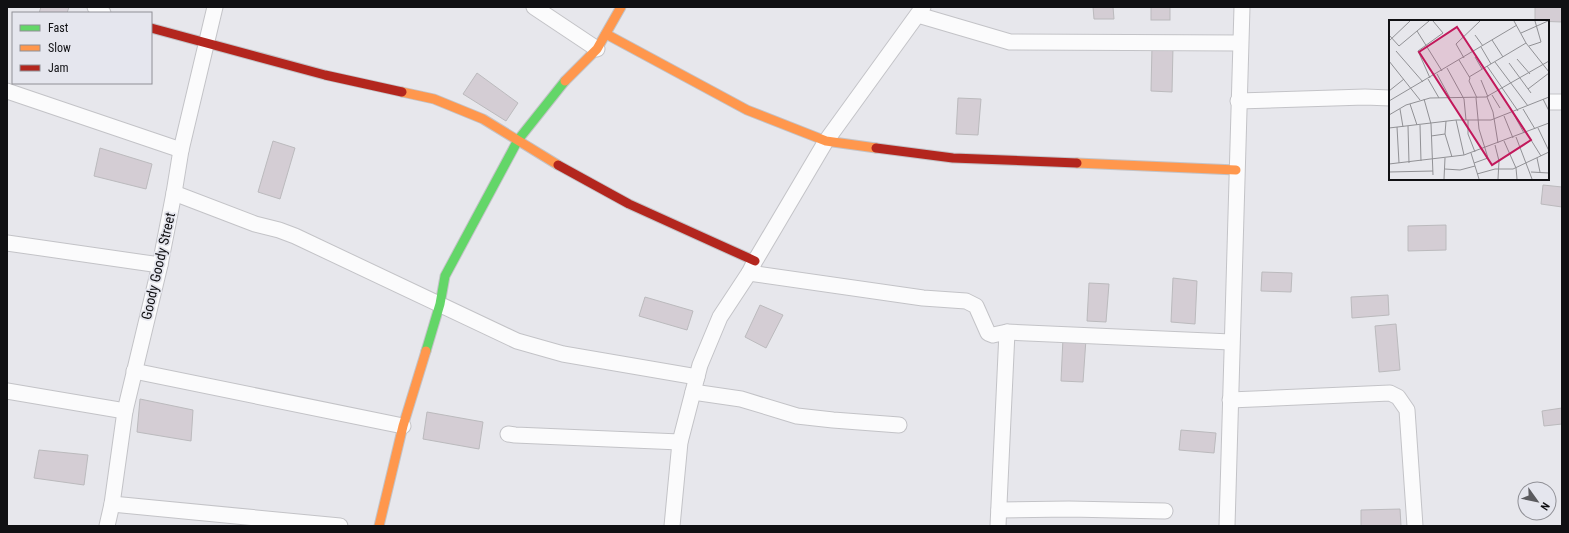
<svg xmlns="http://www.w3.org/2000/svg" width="1569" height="533" font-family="'Roboto Condensed',sans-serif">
	<rect width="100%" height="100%" fill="#e7e7ec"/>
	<!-- building -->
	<g fill="#d4cdd4" stroke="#bbbabd">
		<path d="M41 7H69L67 13H39Z"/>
		<path d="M1093 7H1113L1114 19H1094Z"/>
		<rect x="1151" y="7" width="19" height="13"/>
		<path d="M1535 7H1562V22L1535 21Z"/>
		<path d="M1152 46 1173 47 1172 92 1151 91Z"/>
		<path d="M477 73 518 103 506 121 463 94Z"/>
		<path d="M958 98 981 99 978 135 956 134Z"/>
		<path d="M273 141 295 148 280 199 258 192Z"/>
		<path d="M100 148 152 164 146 189 94 176Z"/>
		<path d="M1543 185 1562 187V207L1541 204Z"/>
		<path d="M1446 225V250L1408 251V226Z"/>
		<path d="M1262 272 1292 273 1291 292 1261 291Z"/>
		<path d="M1173 278 1197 281 1195 324 1171 322Z"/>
		<path d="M1089 283 1109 284 1106 322 1087 321Z"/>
		<path d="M1388 295 1389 315 1352 318 1351 297Z"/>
		<path d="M645 297 693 311 687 330 639 316Z"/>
		<path d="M760 305 783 315 766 348 745 337Z"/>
		<path d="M1396 324 1400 370 1379 372 1375 326Z"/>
		<path d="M1063 338 1086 339 1083 382 1061 381Z"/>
		<path d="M140 399 193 410 191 441 137 432Z"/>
		<path d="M1562 408V424L1544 426 1542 411Z"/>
		<path d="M427 412 483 422 479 449 423 439Z"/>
		<path d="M1181 430 1216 433 1214 453 1179 450Z"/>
		<path d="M39 450 88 455 84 485 34 478Z"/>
		<path d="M1400 509 1401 526H1361V510Z"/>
	</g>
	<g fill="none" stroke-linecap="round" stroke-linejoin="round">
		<!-- street casing -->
		<g stroke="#c3c3c7" stroke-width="17">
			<g id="street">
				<path d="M95 7 103 13"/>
				<path d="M534 7 597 49"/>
				<path d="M918 15 1010 42 1240 43"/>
				<path d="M7 91 181 150"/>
				<path d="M1238 101 1365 97 1390 98"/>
				<path d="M1548 102H1562"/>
				<path d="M174 193 255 224 279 230 295 236 517 341 563 354 697 377"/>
				<path d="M7 243 160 265"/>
				<path d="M749 273 923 298 966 301 976 306 988 333 993 335 1007 332 1231 342"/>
				<path d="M134 371 403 426"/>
				<path d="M7 391 125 411"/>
				<path d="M693 392 741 399 797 416 833 420 899 425"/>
				<path d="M1230 400 1390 393 1398 397 1407 410 1415 526"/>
				<path d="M508 434 515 435 680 442"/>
				<path d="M112 504 340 526"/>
				<path d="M999 510 1069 509 1165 511"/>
				<path d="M107 526 112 504 125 411 160 265 174 193 181 150 215 7"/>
				<path d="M672 526 680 442 700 365 720 317 749 273 755 261 826 141 923 7"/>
				<path d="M998 526 1007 332"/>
				<path d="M1227 526 1242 7"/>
			</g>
		</g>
		<!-- fast casing -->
		<g stroke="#c3c3c7" stroke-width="11">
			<path id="fast" d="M426 351 440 304 445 276 518 140 565 81"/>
		</g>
		<!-- slow casing -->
		<g stroke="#c3c3c7" stroke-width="11">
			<g id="slow">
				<path d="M606 34 747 110 826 141 876 148"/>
				<path d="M565 81 597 49 621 7"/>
				<path d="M402 92 434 99 483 119 558 165"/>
				<path d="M1077 163 1236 170"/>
				<path d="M379 526 403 426 426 351"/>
			</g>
		</g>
		<!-- jam casing -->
		<g stroke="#c3c3c7" stroke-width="11">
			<g id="jam">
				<path d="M151 28 325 75 402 92"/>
				<path d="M876 148 953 158 1077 163"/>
				<path d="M558 165 629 204 755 261"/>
			</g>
		</g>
		<!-- street -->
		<use href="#street" stroke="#fbfbfc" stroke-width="15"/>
		<!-- fast -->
		<use href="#fast" stroke="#63d668" stroke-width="9"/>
		<!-- slow -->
		<use href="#slow" stroke="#ff974d" stroke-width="9"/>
		<!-- jam -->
		<use href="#jam" stroke="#b3261e" stroke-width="9"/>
	</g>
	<g text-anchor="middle" stroke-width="3.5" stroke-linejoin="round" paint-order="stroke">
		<!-- street labels -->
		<g font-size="14" fill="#101013" stroke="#e5e6ee">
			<text transform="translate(158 266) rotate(-77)" y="5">Goody Goody Street</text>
		</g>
	</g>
	<!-- overview -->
	<g transform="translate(1389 20)">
		<rect width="160" height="160" fill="#e7e7ec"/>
		<path fill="none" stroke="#919195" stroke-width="1" d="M125 1 137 23 160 52M28 11 53 51M132 13 159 1M0 15 10 26 40 1M86 15 94 26M103 20 114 37M0 21 21 1M140 26 152 22 146 1M92 27 102 44M7 31 34 62M86 37 93 49M75 38 67 24 91 1M128 39 141 54M70 40 81 58 80 61 88 78M0 41 31 80M106 42 139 86M120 43 142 73M98 46 129 91M58 48 75 79 77 100M48 54 61 78M80 57 137 23M41 58 29 31 54 13 44 1M39 59 50 78M92 60 99 77M139 69 160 53M0 71 15 59M103 75 111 88M98 77 104 92 109 123M35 79 42 104 44 155M154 79 160 91M0 81 128 5M21 84 28 105M11 89 14 107M134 89 146 109M124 93 135 113M0 95 17 85 41 78 97 77 160 41M115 96 124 118M67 100 75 135M79 100V114L86 132M57 101 56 114 63 137M31 105 32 141M19 106 20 143M8 107 10 143M0 108 67 100H102L160 77M149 108 160 131M137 112 152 136M42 116 56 114M127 117 143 159M115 121 127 148 128 159M106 125 110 141 109 159M82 133 90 159M148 138 151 152M85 143 99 138 90 109 87 78M0 144 75 135 160 103M56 149 71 150 86 146M0 152 44 151M142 152 160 153M88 154 106 149H124L160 132M55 159 56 138"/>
		<path fill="#c2185b" fill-opacity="0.15" stroke="#c2185b" stroke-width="2" d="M68 7 142 120 103 145 30 32Z"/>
		<rect width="160" height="160" fill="none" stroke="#101013" stroke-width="2"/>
	</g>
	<!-- border -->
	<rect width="1569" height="533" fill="none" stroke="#101013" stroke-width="16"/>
	<!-- legend -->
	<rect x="12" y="12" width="140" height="72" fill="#e5e6ee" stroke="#909096"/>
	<rect x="20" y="25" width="20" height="6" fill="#63d668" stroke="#909096"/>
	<text x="48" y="32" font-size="12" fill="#101013">Fast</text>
	<rect x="20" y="45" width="20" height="6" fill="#ff974d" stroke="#909096"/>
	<text x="48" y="52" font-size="12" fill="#101013">Slow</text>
	<rect x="20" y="65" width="20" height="6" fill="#b3261e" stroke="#909096"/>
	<text x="48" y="72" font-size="12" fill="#101013">Jam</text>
	<!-- north arrow -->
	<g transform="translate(1537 501) rotate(123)"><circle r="19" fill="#e5e6ee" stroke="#909096"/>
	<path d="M0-3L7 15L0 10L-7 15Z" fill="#5b5b5f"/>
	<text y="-6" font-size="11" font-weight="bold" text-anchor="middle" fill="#101013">N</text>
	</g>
</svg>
